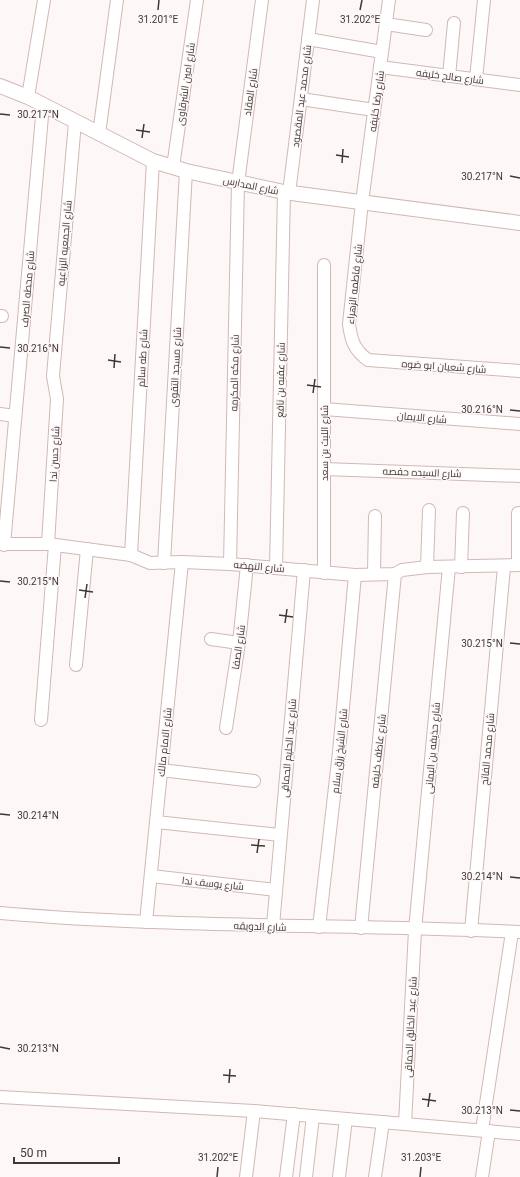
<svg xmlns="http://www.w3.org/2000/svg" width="520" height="1177" font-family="Roboto,Cairo,sans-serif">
	<rect width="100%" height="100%" fill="#fdf8f7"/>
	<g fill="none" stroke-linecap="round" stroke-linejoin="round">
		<!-- minor casing -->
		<g stroke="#d2b8b4" stroke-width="14">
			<g id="minor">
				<path d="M389 0 362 202 349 324C351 340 354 350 368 360L520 371"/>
				<path d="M386 24 426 30"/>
				<path d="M308 39 382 52"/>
				<path d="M380 67 520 85"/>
				<path d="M449 76 454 23"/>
				<path d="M476 79 484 0"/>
				<path d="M28 97 44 0"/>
				<path d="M301 99 374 110"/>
				<path d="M99 134 117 0"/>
				<path d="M173 167 197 0"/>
				<path d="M289 193 313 0"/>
				<path d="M324 265V573"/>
				<path d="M0 316H2"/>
				<path d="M324 409 520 424"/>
				<path d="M0 414 15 416"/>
				<path d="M324 469 520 476"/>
				<path d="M518 513V565"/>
				<path d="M0 544H48L131 555 150 563 182 562 230 564 355 575 395 574 402 570 427 567 520 565"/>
				<path d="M48 544 57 399 53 376 54 364 75 122"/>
				<path d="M4 545 43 105"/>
				<path d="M131 555 153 161"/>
				<path d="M164 563 186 171"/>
				<path d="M230 564 238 183 262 0"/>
				<path d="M427 567 429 510"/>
				<path d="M461 567 463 513"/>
				<path d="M276 568 284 192"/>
				<path d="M374 573 375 516"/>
				<path d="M211 639 239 643"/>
				<path d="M76 665 87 549"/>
				<path d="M41 720 55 545"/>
				<path d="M226 728 239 643 247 565"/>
				<path d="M161 770 254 781"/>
				<path d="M156 822 280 835"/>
				<path d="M151 876 276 890"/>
				<path d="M0 913C173 928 347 924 520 932"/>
				<path d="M146 922 182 562"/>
				<path d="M273 926 304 570"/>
				<path d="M319 927 339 752 355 575"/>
				<path d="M361 928 395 574"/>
				<path d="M471 931 504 567"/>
				<path d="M0 1097 254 1111 520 1134"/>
				<path d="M405 1124 415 930 449 567"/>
				<path d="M482 1130 512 932"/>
				<path d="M246 1177 254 1111"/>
				<path d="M286 1177 294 1114"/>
				<path d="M306 1177 313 1116"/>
				<path d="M339 1177 346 1119"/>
				<path d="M375 1177 383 1122"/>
				<path d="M482 1177 489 1131"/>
			</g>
		</g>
		<!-- tertiary casing -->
		<g stroke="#d2b8b4" stroke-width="16">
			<path id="tertiary" d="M0 86 28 97 153 161 186 171 284 192 520 223"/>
		</g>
		<!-- minor -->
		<use href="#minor" stroke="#fff" stroke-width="12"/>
		<!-- tertiary -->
		<use href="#tertiary" stroke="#fff" stroke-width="14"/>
	</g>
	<!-- ticks -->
	<path fill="none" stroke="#413735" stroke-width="1.5" d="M158 10 159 0M360 10 362 0M0 114 10 115M136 130 150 132M142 138 144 124M336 155 349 157M342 163 343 149M510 176 520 178M0 347 10 348M108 360 121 362M114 368 115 354M307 385 321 387M313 393 315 379M510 410 520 411M0 581 10 582M79 590 93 592M85 598 87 584M279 615 293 617M285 623 287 609M510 643 520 644M0 814 10 815M251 845 265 846M257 853 259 839M510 877 520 878M0 1047 10 1049M223 1075 236 1076M229 1083 230 1069M422 1099 436 1101M428 1107 430 1093M510 1110 520 1111M217 1177 218 1167M420 1177 421 1167"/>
	<g text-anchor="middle" stroke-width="3" stroke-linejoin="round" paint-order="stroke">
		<!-- street labels -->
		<g font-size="10" fill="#413735" stroke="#fdf8f7">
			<text transform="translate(450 76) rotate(7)" y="4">شارع صالح خليفه</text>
			<text transform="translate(185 84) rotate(-82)" y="4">شارع امين الشرقاوى</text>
			<text transform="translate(250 92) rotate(-82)" y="4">شارع العقاد</text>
			<text transform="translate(301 96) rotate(-83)" y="4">شارع محمد عبد المقصود</text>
			<text transform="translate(376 101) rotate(-82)" y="4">شارع رضا خليفه</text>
			<text transform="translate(251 185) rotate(12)" y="4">شارع المدارس</text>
			<text transform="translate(64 243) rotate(-85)" y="4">شارع الجمعيه الزراعيه</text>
			<text transform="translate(354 284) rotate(-84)" y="4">شارع فاطمه الزهراء</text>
			<text transform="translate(27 289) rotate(-85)" y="4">شارع محطه الصرف</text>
			<text transform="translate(142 358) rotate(-87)" y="4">شارع طه سالم</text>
			<text transform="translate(444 366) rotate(4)" y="4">شارع شعبان ابو ضوه</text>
			<text transform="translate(175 367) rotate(-87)" y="4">شارع مسجد التقوى</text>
			<text transform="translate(234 373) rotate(-89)" y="4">شارع مكه المكرمه</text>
			<text transform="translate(280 380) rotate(-89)" y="4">شارع عقبه بن نافع</text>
			<text transform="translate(422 417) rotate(5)" y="4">شارع الايمان</text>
			<text transform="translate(324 443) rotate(-90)" y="4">شارع الليث بن سعد</text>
			<text transform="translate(54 454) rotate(-87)" y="4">شارع حسن ندا</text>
			<text transform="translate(422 472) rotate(2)" y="4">شارع السيده حفصه</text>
			<text transform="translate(259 566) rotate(5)" y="4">شارع النهضه</text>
			<text transform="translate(238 647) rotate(-82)" y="4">شارع الصفا</text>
			<text transform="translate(164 742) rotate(-84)" y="4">شارع الامام مالك</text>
			<text transform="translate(288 748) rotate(-85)" y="4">شارع عبد الحليم الحماقى</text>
			<text transform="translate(432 748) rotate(-85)" y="4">شارع حذيفه بن اليمانى</text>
			<text transform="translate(487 749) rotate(-85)" y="4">شارع محمد الفاتح</text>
			<text transform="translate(339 751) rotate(-84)" y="4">شارع الشيخ رزق سلام</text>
			<text transform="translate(378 751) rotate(-84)" y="4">شارع عاطف خليفه</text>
			<text transform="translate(213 883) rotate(6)" y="4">شارع يوسف ندا</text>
			<text transform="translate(260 926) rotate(2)" y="4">شارع الدويقه</text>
			<text transform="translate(410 1027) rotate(-87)" y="4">شارع عبد الخالق الحماقى</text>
		</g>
	</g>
	<g font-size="10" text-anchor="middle" fill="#413735" stroke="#fdf8f7" stroke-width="3" stroke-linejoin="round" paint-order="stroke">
		<text x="158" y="23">31.201°E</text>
		<text x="360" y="23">31.202°E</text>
		<text x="38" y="118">30.217°N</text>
		<text x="482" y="180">30.217°N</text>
		<text x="38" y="352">30.216°N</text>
		<text x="482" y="413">30.216°N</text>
		<text x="38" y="585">30.215°N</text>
		<text x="482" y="647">30.215°N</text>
		<text x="38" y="819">30.214°N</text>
		<text x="482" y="880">30.214°N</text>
		<text x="38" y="1052">30.213°N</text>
		<text x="482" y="1114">30.213°N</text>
		<text x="218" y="1161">31.202°E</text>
		<text x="421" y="1161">31.203°E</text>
	</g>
	<!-- scale -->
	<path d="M14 1157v6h105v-6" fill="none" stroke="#413735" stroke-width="2"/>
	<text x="20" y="1157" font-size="12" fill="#413735" stroke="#fdf8f7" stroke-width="3" paint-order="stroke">50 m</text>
</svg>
